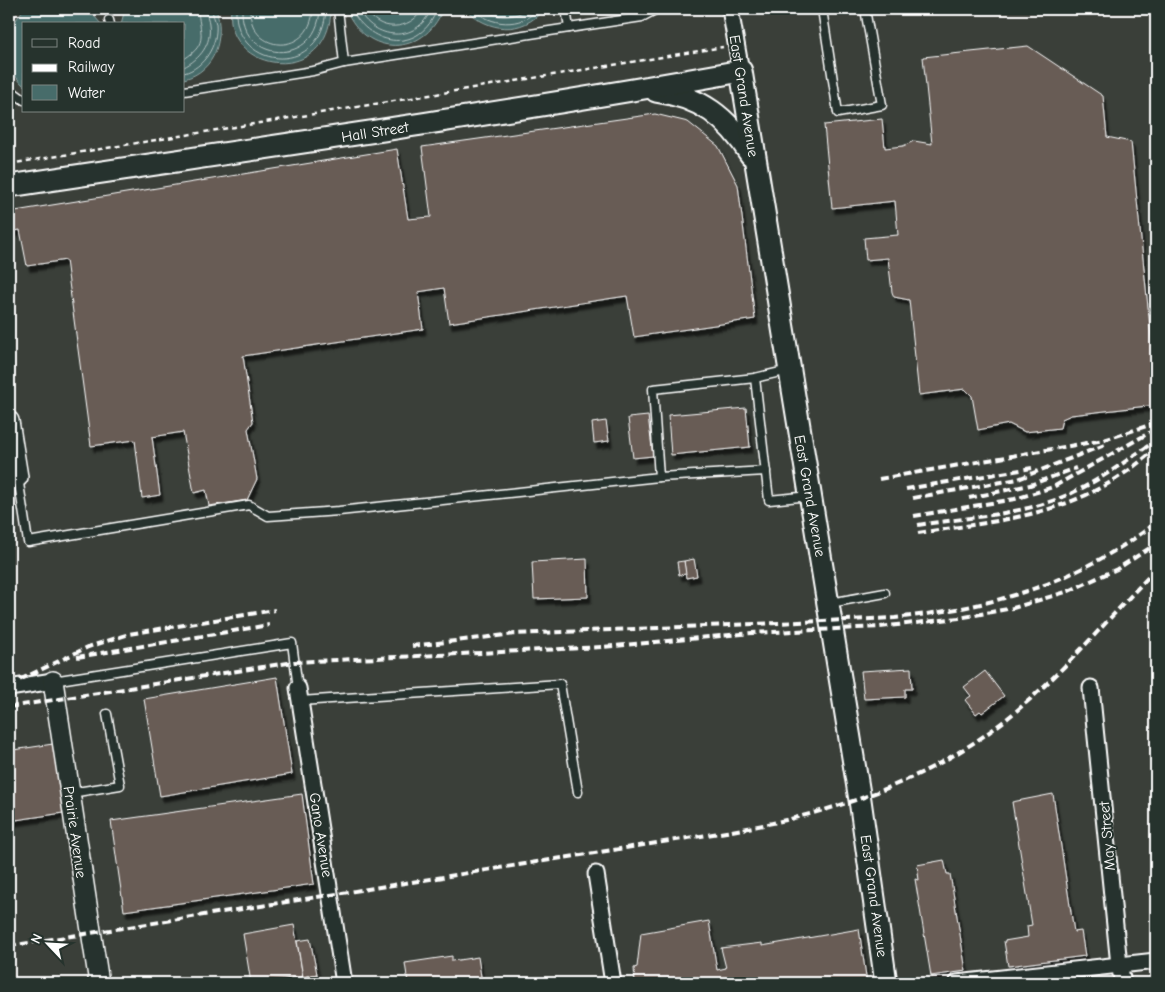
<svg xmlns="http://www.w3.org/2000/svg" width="1165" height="992" font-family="'Comic Neue',sans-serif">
	<defs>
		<filter id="shadow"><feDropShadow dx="3" dy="5.5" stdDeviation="1" flood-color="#0009"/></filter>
	</defs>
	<rect width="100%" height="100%" fill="#3a3f39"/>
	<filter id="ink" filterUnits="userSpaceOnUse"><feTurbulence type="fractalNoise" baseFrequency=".02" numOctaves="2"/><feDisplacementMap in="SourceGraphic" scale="10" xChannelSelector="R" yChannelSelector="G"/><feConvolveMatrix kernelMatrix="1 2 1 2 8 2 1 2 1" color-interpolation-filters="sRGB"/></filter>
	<g filter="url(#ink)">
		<!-- water -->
		<g fill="#476c6a" stroke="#91a7a6">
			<path d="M24 9H88L101 24H24V86C1 64 4 32 24 9Z"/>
			<path d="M125 9H216C225 37 216 71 184 79V24H121Z"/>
			<path d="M231 9H331C329 89 223 72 231 9Z"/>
			<path d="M346 9H443C424 58 365 57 346 9Z"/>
			<path d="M465 9H544C522 36 488 32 465 9Z"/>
		</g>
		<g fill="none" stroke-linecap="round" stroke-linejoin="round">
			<!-- shore -->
			<g stroke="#b5c4c3" stroke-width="1">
				<path d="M236 9C233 70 323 79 326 9"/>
				<path d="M242 9C240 64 318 68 320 9"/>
				<path d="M250 9C249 55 311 57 313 9"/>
				<path d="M351 9C371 48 421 54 437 9"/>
				<path d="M358 9C373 40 417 45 431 9"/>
				<path d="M366 9C378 33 410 31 423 9"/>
				<path d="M473 9C490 26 521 29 538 9"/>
				<path d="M481 9C497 19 513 18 529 9"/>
				<path d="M184 59C210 43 199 32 198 9"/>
				<path d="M184 67C200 59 212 44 209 25 209 19 206 14 205 9"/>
				<path d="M184 73C204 68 218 45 216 24 215 19 212 14 212 9"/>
			</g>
		</g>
		<!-- building -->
		<g fill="#675b55" stroke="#fff" filter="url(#shadow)">
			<path d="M1028 46 1103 96 1107 137 1131 142 1156 385V405L1071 415 1062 419 1060 428 1025 432 1009 424 978 430 972 396 965 389 919 395 909 300 894 297 892 292 888 258 866 260 864 238 898 235 895 201 832 208 824 125 882 119 885 148 903 146 914 141 932 144 923 57Z"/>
			<path d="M655 114 688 122 718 146 738 185 755 319 634 337 627 296 449 323 444 288 418 292 423 329 243 356 253 422 248 429 257 479 247 500 209 506 206 490 194 493 183 432 152 437 160 495 142 498 135 440 91 446 66 260 27 266 20 230 9 232V212L397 149 408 219 431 217 422 147Z"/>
			<path d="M746 408 750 447 671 455 668 415Z"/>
			<path d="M648 416 653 456 633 458 628 418Z"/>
			<path d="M606 421 609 441 594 443 592 423Z"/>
			<path d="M587 559 588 597 534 599 532 562Z"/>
			<path d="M694 559 697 576 686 578 684 561Z"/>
			<path d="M684 561 686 574 679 575 677 562Z"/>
			<path d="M911 668 912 689H905V697L864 699 861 671Z"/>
			<path d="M985 671 1004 696 982 713 980 711 976 714 965 700 971 696 964 687Z"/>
			<path d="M277 677 292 774 160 796 144 699Z"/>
			<path d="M9 723 13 750 53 744 63 813 9 821Z"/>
			<path d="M302 794 314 884 124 911 111 821Z"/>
			<path d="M1053 794 1074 932 1081 931 1085 956 1008 966 1004 941 1028 937 1027 926 1032 925 1012 802Z"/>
			<path d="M944 860 947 874H950L966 971 931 976 915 879 919 880 917 865Z"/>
			<path d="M709 921 717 970 726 968 721 948 762 943V946L859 929 867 983H635L634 968 637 967 641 933Z"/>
			<path d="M294 925 303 977 251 983 243 934Z"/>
			<path d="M310 939 317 974 303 977 297 941Z"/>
			<path d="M452 956V961L478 957 482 983H408L405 963Z"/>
			<path d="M317 974 318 983H265L303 977Z"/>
		</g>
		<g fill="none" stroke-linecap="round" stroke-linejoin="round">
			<!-- service casing -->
			<g stroke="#fff" stroke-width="11">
				<g id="service">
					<path d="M338 9 344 63 569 28"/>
					<path d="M566 9 569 28 642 17 657 9"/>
					<path d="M822 9 838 113 882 105 865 9"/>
					<path d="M109 20 110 24"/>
					<path d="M9 89 24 100"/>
					<path d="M184 91 313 71 344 63"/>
					<path d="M755 378 769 500 810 496"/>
					<path d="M18 477 28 542 249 505 268 516 339 511 659 477 653 389 755 378 789 370"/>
					<path d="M659 477 766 471"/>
					<path d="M830 603 885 593"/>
					<path d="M53 681 292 643 298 688"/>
					<path d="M300 701 560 684 578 792"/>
					<path d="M71 793 120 785 107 714"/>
				</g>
			</g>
			<!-- minor casing -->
			<g stroke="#fff" stroke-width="19">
				<g id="minor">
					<path d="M730 9 741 71"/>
					<path d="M9 688 53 681"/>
					<path d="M298 688 344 983"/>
					<path d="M1091 688 1119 965 1123 983"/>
					<path d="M596 874 613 983"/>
					<path d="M957 983 1156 961"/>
				</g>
			</g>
			<!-- tertiary casing -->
			<g stroke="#fff" stroke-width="22">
				<g id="tertiary">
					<path d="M9 421 18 477"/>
					<path d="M53 681 99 983"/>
				</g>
			</g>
			<!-- secondary casing -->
			<g stroke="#fff" stroke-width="25">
				<g id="secondary">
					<path d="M656 91C701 97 727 117 751 155"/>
					<path d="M9 186C253 149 498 115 741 71L860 800 886 983"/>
				</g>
			</g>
			<!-- path -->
			<path stroke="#fff" stroke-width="2.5" stroke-dasharray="5 4" stroke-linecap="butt" d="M9 164 723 47"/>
			<!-- service -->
			<use href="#service" stroke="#26332d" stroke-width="8"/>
			<!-- minor -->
			<use href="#minor" stroke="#26332d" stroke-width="15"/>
			<!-- tertiary -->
			<use href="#tertiary" stroke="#26332d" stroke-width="19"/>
			<!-- secondary -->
			<use href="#secondary" stroke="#26332d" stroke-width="21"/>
			<!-- rail -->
			<g stroke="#fff" stroke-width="4" stroke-dasharray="8 4" stroke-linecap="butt">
				<path d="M879 479 1104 440 1156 423"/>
				<path d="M906 489 1032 468"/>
				<path d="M913 498 1018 479 1107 444"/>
				<path d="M969 498 1030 485 1076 468"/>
				<path d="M914 516 1015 499 1053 487 1156 429"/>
				<path d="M918 525C969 517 1025 515 1072 493 1102 479 1127 460 1154 442"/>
				<path d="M918 533C1010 519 1083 515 1156 448"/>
				<path d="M412 646 515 634 895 618C995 607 1074 584 1156 523"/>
				<path d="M77 657 269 625"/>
				<path d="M9 685 88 647 129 634 275 610"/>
				<path d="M9 707 294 662 603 647 752 633 880 627 959 618 1013 608 1069 591 1117 569 1156 544"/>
				<path d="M9 946 726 832C826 815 922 785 1004 721 1060 677 1107 620 1156 569"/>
			</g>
		</g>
	</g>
	<g text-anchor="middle" stroke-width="4" stroke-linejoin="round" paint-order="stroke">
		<!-- street labels -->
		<g font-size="15" fill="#fff" stroke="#26332d">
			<text transform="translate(744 96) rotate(81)" y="5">East Grand Avenue</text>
			<text transform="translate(375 132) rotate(-9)" y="5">Hall Street</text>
			<text transform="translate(810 496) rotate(80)" y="5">East Grand Avenue</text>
			<text transform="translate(75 832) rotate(82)" y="5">Prairie Avenue</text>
			<text transform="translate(321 835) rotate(81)" y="5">Gano Avenue</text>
			<text transform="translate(1107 836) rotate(-95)" y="5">May Street</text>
			<text transform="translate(874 896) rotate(82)" y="5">East Grand Avenue</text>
		</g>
	</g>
	<!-- margin -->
	<rect width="1165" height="992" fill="none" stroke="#26332d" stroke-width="30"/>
	<rect x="15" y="15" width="1135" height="962" fill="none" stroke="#fff" stroke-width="2" filter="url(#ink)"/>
	<!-- legend -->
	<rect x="22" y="22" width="162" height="90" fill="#26332d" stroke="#7d8581"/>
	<rect x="32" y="39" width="25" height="8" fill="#26332d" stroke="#7d8581"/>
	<text x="68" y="48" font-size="15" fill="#ffffff">Road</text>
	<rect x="32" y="64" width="25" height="8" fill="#ffffff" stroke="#7d8581"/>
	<text x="68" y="72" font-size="15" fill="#ffffff">Railway</text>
	<rect x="32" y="85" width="25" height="15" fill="#476c6a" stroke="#7d8581"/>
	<text x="68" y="98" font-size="15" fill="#ffffff">Water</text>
	<!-- north arrow -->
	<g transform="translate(48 944) rotate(295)" stroke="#26332d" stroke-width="4" paint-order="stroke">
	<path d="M0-4L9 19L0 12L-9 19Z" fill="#ffffff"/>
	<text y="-8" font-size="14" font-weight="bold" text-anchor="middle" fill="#ffffff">N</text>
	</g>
</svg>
